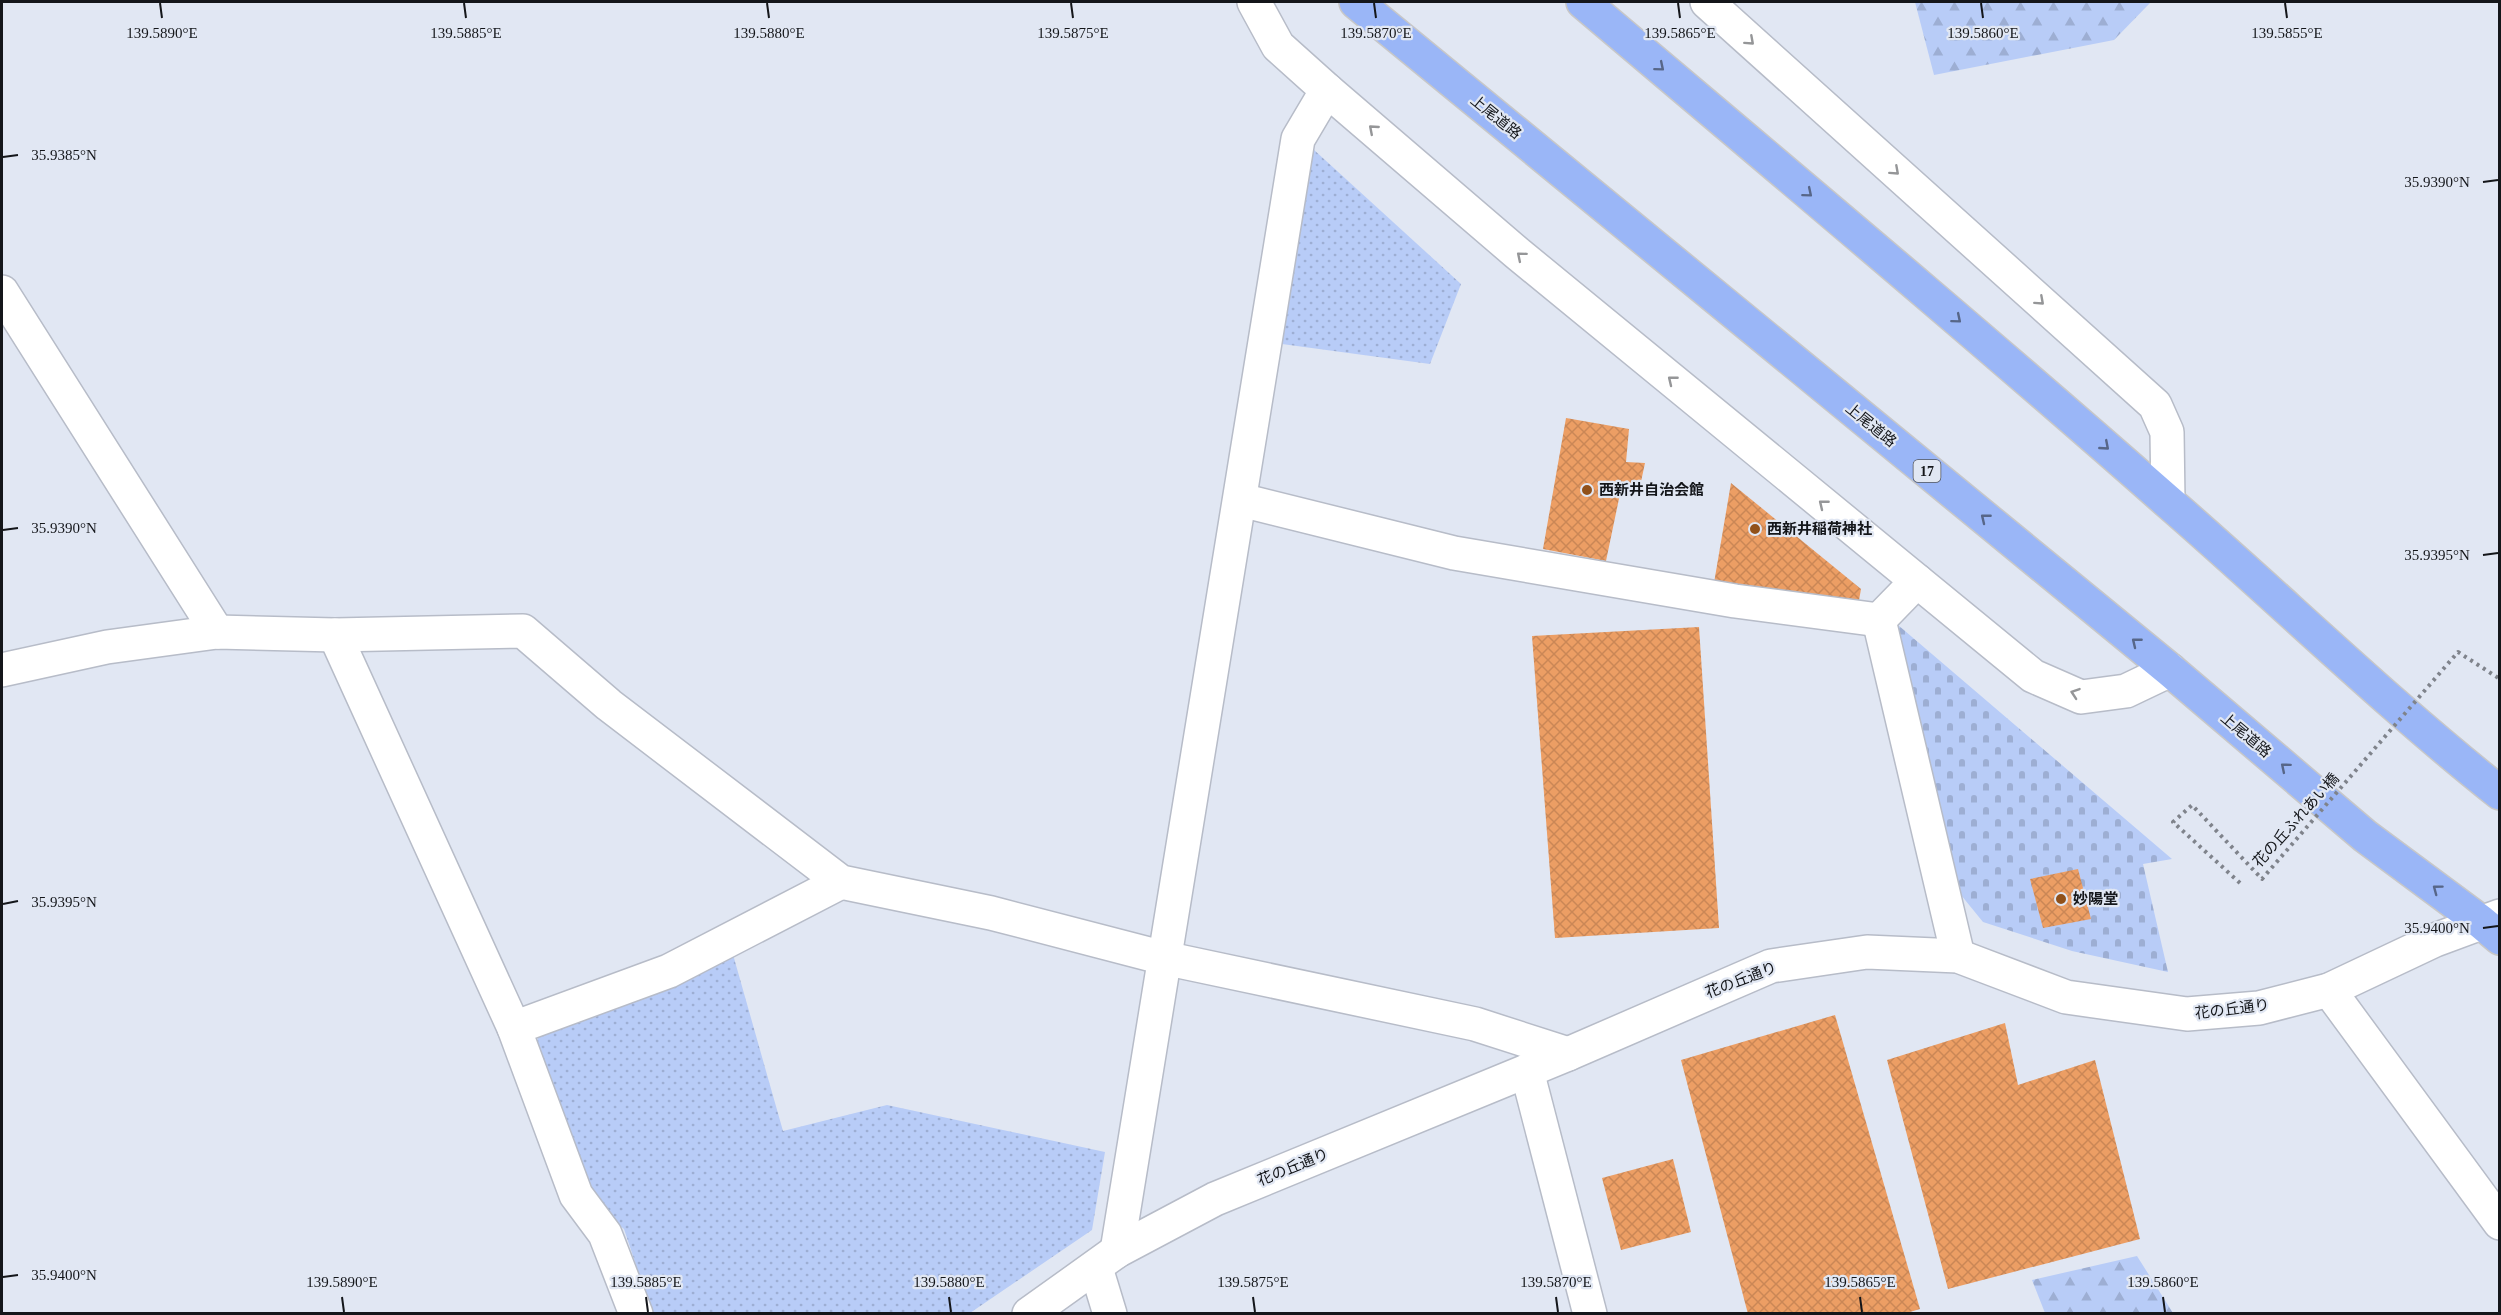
<svg xmlns="http://www.w3.org/2000/svg" width="2501" height="1315" font-family="'Times New Roman','Noto Sans JP',serif">
	<defs>
		<pattern id="grass-dots" width="8" height="8" patternUnits="userSpaceOnUse" patternTransform="scale(1.5)"><rect width="8" height="8" fill="#b8ccf7"/><path d="M2 2h.1M6 6h.1" fill="none" stroke="#9daed3" stroke-width="1.8" stroke-linecap="round"/></pattern>
		<pattern id="forest-firs" width="22" height="20" patternUnits="userSpaceOnUse" patternTransform="scale(1.5)"><rect width="22" height="20" fill="#b8ccf7"/><path d="M5 1l3.5 6h-7zM16 11l3.5 6h-7z" fill="#9daed3"/></pattern>
		<pattern id="cemetery-stones" width="16" height="16" patternUnits="userSpaceOnUse" patternTransform="scale(1.5)"><rect width="16" height="16" fill="#b8ccf7"/><path d="M2 7V4a2 2 0 0 1 4 0v3zM10 15v-3a2 2 0 0 1 4 0v3z" fill="#9daed3"/></pattern>
		<pattern id="building-cross-hatch" width="8" height="8" patternUnits="userSpaceOnUse" patternTransform="scale(1.5)"><rect width="8" height="8" fill="#ec9e64"/><path d="M0 0l8 8M0 8l8-8" fill="none" stroke="#ca8756"/></pattern>
	</defs>
	<rect width="100%" height="100%" fill="#e1e7f3"/>
	<!-- grass -->
	<g fill="url(#grass-dots)">
		<path d="M1313 149 1461 284 1430 364 1282 344Z"/>
		<path d="M732 951 783 1131 887 1105 1105 1152 1092 1230 970 1313H652L624 1229 599 1209 537 1041 544 1022Z"/>
	</g>
	<!-- forest -->
	<g fill="url(#forest-firs)">
		<path d="M1915 2H2151L2114 40 1934 75Z"/>
		<path d="M2137 1256 2173 1313H2045L2032 1280Z"/>
	</g>
	<!-- cemetery -->
	<path fill="url(#cemetery-stones)" d="M1898 625 2172 859 2143 864 2168 972 2072 951 1983 922 1961 895Z"/>
	<!-- building -->
	<g fill="url(#building-cross-hatch)">
		<path d="M1566 418 1629 429 1626 462 1645 463 1639 491 1621 489 1606 561 1543 549Z"/>
		<path d="M1731 483 1861 589 1858 606 1714 583Z"/>
		<path d="M1699 627 1719 928 1555 938 1532 636Z"/>
		<path d="M2078 869 2091 919 2043 928 2030 879Z"/>
		<path d="M1835 1015 1920 1309 1903 1314H1748L1681 1060Z"/>
		<path d="M2005 1023 2018 1085 2095 1060 2140 1239 1948 1289 1887 1060Z"/>
		<path d="M1673 1159 1691 1232 1621 1250 1602 1178Z"/>
	</g>
	<g fill="none" stroke-linecap="round" stroke-linejoin="round">
		<!-- minor casing -->
		<g stroke="#b7bcc8" stroke-width="36">
			<g id="minor">
				<path d="M1254 2 1278 46 1327 90 1517 253 2033 676 2081 697 2126 691 2170 670"/>
				<path d="M1707 2 2155 405 2167 432 2168 501"/>
				<path d="M2 292 217 632"/>
				<path d="M1241 500 1454 553 1735 601 1879 620"/>
				<path d="M1917 581 1879 620 1958 956"/>
				<path d="M335 635 514 1028 576 1195 605 1234 636 1314"/>
				<path d="M2 670 107 647 217 632 335 635 523 631 609 705 841 882 991 913 1164 958 1475 1024 1568 1054"/>
				<path d="M2329 990 2500 1223"/>
				<path d="M514 1028 669 971 841 882"/>
				<path d="M1527 1071 1590 1314"/>
				<path d="M1117 1251 1298 139 1327 90"/>
				<path d="M1096 1268 1110 1314"/>
			</g>
		</g>
		<!-- tertiary casing -->
		<g stroke="#b7bcc8" stroke-width="36">
			<path id="tertiary" d="M1029 1314 1117 1251 1215 1199 1568 1054 1771 966 1867 952 1958 956 2066 997 2187 1014 2259 1008 2329 990 2435 940 2500 916"/>
		</g>
		<!-- trunk casing -->
		<g stroke="#c7c7c8" stroke-width="36">
			<g id="trunk">
				<path d="M1356 2 2170 670 2365 836 2481 922 2500 938"/>
				<path d="M1583 2C1778 167 1974 331 2166 500 2278 597 2384 701 2500 793"/>
			</g>
		</g>
		<!-- minor -->
		<use href="#minor" stroke="#fff" stroke-width="33"/>
		<!-- tertiary -->
		<use href="#tertiary" stroke="#fff" stroke-width="33"/>
		<!-- trunk -->
		<use href="#trunk" stroke="#9ab6f7" stroke-width="33"/>
		<!-- path-bridge -->
		<path stroke="#7f838b" stroke-width="4" stroke-dasharray="3 4.5" stroke-linecap="butt" d="M2240 883 2173 822 2192 805 2262 879 2458 652 2500 679"/>
	</g>
	<!-- one-way arrows -->
	<defs><path id="oneway-chevron" d="M-2-3.5L2.5 0L-2 3.5" fill="none" stroke-width="1.6" stroke-linecap="round" stroke-linejoin="round" transform="scale(1.5)"/></defs>
	<g stroke="#959698">
		<use href="#oneway-chevron" transform="translate(1750 41) rotate(42)"/>
		<use href="#oneway-chevron" transform="translate(1373 129) rotate(-139)"/>
		<use href="#oneway-chevron" transform="translate(1895 171) rotate(42)"/>
		<use href="#oneway-chevron" transform="translate(1521 256) rotate(-140)"/>
		<use href="#oneway-chevron" transform="translate(2040 301) rotate(42)"/>
		<use href="#oneway-chevron" transform="translate(1672 380) rotate(-141)"/>
		<use href="#oneway-chevron" transform="translate(1823 504) rotate(-141)"/>
		<use href="#oneway-chevron" transform="translate(2075 693) rotate(-161)"/>
	</g>
	<g stroke="#576688">
		<use href="#oneway-chevron" transform="translate(1660 67) rotate(40)"/>
		<use href="#oneway-chevron" transform="translate(1808 193) rotate(40)"/>
		<use href="#oneway-chevron" transform="translate(1957 319) rotate(40)"/>
		<use href="#oneway-chevron" transform="translate(2105 446) rotate(41)"/>
		<use href="#oneway-chevron" transform="translate(1985 518) rotate(-141)"/>
		<use href="#oneway-chevron" transform="translate(2136 642) rotate(-141)"/>
		<use href="#oneway-chevron" transform="translate(2285 767) rotate(-140)"/>
		<use href="#oneway-chevron" transform="translate(2437 889) rotate(-143)"/>
	</g>
	<!-- ticks -->
	<path fill="none" stroke="#14161a" stroke-width="2" d="M160 3 162 18M464 3 466 18M767 3 769 18M1071 3 1073 18M1374 3 1376 18M1678 3 1680 18M1981 3 1983 18M2285 3 2287 18M3 157 18 155M2483 182 2498 180M3 530 18 528M2483 555 2498 553M3 904 18 901M2483 928 2498 926M3 1277 18 1275M342 1297 344 1312M646 1297 648 1312M949 1297 951 1312M1253 1297 1255 1312M1556 1297 1558 1312M1860 1297 1862 1312M2163 1297 2165 1312"/>
	<!-- markers -->
	<g fill="#91511a" stroke="#e1e7f3" stroke-width="2">
		<circle cx="1587" cy="490" r="6"/>
		<circle cx="1755" cy="529" r="6"/>
		<circle cx="2061" cy="899" r="6"/>
	</g>
	<g text-anchor="middle" stroke-width="4.5" stroke-linejoin="round" paint-order="stroke">
		<!-- shield labels -->
		<rect fill="#e1e7f3" stroke="#52555b" stroke-width="1.5" x="1913.5" y="460" width="27" height="22" rx="4.5"/>
		<g font-size="14" font-weight="bold" fill="#14161a">
			<text x="1927" y="476">17</text>
		</g>
		<!-- street labels -->
		<g font-size="15" fill="#14161a" stroke="#e1e7f3">
			<text transform="translate(1496 117) rotate(39)" y="5">上尾道路</text>
			<text transform="translate(1871 425) rotate(39)" y="5">上尾道路</text>
			<text transform="translate(2246 735) rotate(40)" y="5">上尾道路</text>
			<text transform="translate(2296 820) rotate(-48)" y="5">花の丘ふれあい橋</text>
			<text transform="translate(1741 980) rotate(-21)" y="5">花の丘通り</text>
			<text transform="translate(2232 1009) rotate(-7)" y="5">花の丘通り</text>
			<text transform="translate(1293 1167) rotate(-22)" y="5">花の丘通り</text>
		</g>
		<!-- poi labels -->
		<g font-size="15" font-weight="bold" fill="#14161a" stroke="#e1e7f3" text-anchor="start">
			<text x="1599" y="495">西新井自治会館</text>
			<text x="1767" y="534">西新井稲荷神社</text>
			<text x="2073" y="904">妙陽堂</text>
		</g>
	</g>
	<g font-size="15" text-anchor="middle" fill="#14161a" stroke="#e1e7f3" stroke-width="4.5" stroke-linejoin="round" paint-order="stroke">
		<text x="162" y="38">139.5890°E</text>
		<text x="466" y="38">139.5885°E</text>
		<text x="769" y="38">139.5880°E</text>
		<text x="1073" y="38">139.5875°E</text>
		<text x="1376" y="38">139.5870°E</text>
		<text x="1680" y="38">139.5865°E</text>
		<text x="1983" y="38">139.5860°E</text>
		<text x="2287" y="38">139.5855°E</text>
		<text x="64" y="160">35.9385°N</text>
		<text x="2437" y="187">35.9390°N</text>
		<text x="64" y="533">35.9390°N</text>
		<text x="2437" y="560">35.9395°N</text>
		<text x="64" y="907">35.9395°N</text>
		<text x="2437" y="933">35.9400°N</text>
		<text x="64" y="1280">35.9400°N</text>
		<text x="342" y="1287">139.5890°E</text>
		<text x="646" y="1287">139.5885°E</text>
		<text x="949" y="1287">139.5880°E</text>
		<text x="1253" y="1287">139.5875°E</text>
		<text x="1556" y="1287">139.5870°E</text>
		<text x="1860" y="1287">139.5865°E</text>
		<text x="2163" y="1287">139.5860°E</text>
	</g>
	<!-- border -->
	<rect width="2501" height="1315" fill="none" stroke="#14161a" stroke-width="6"/>
</svg>
